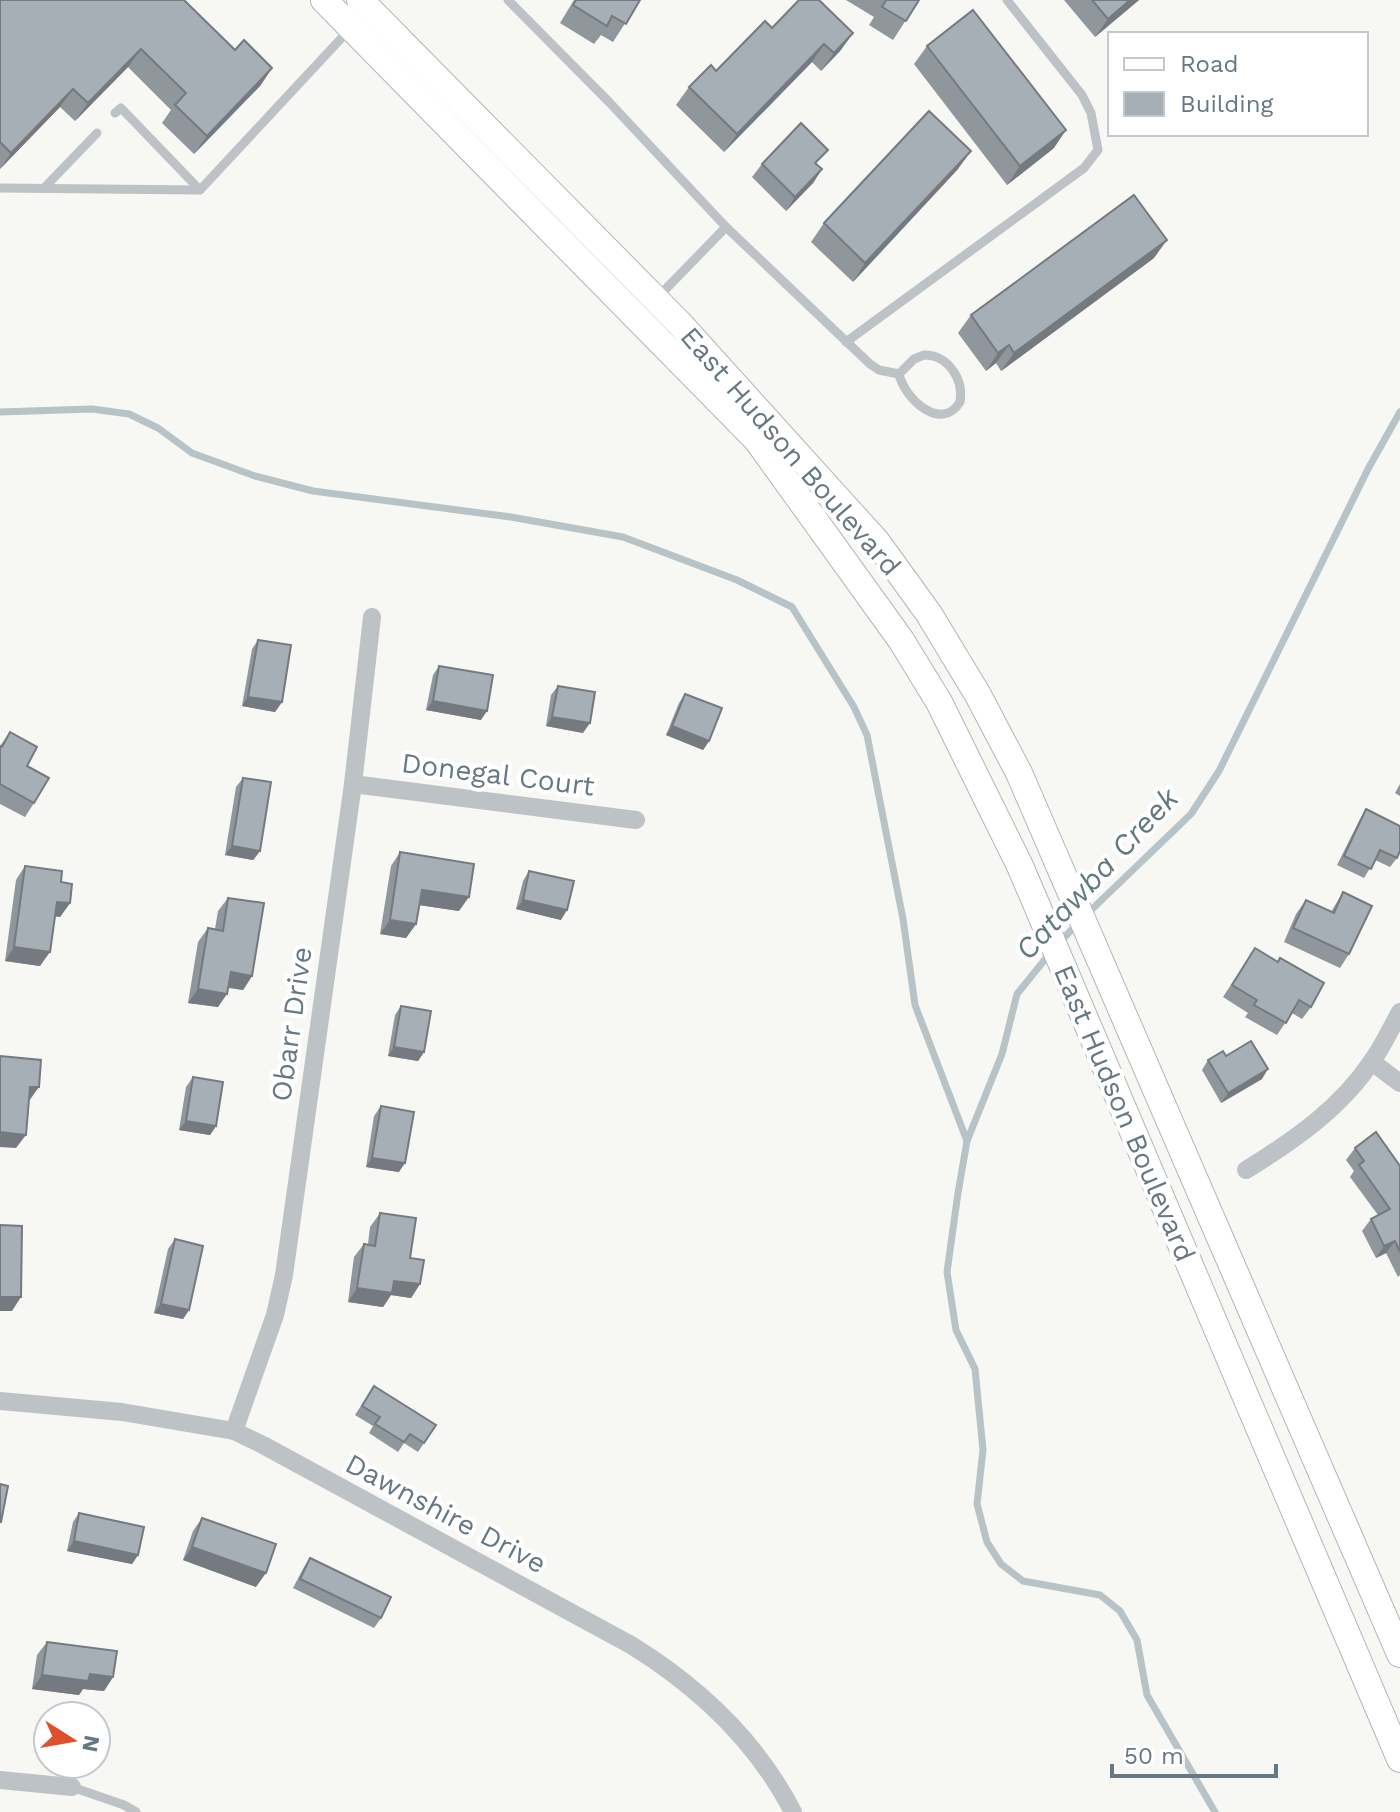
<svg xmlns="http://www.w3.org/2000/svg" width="1400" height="1812" font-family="'Work Sans',sans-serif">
	<rect width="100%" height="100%" fill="#f7f7f3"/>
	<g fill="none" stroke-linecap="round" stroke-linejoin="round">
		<!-- stream -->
		<g stroke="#b7c3c7" stroke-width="7">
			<path d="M0 412 92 409 129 414 158 428 192 453 255 476 313 491 511 517 623 537 737 580 792 607 854 707 867 735 903 919 915 1005 967 1141"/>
			<path d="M1087 914 1191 814 1219 771 1368 469 1400 412"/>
			<path d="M1059 943 1078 923"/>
			<path d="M1051 952 1017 994 1002 1054 967 1141 958 1193 947 1272 956 1330 975 1369 983 1450 977 1504 987 1542 1001 1564 1023 1581 1100 1595 1120 1611 1137 1640 1147 1695 1215 1812"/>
		</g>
		<!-- secondary casing -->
		<g stroke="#b0b6ba" stroke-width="28">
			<g id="secondary">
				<path d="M324 0 757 440 901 640 939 702 1020 866 1400 1759"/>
				<path d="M360 0 679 323 877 542 929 614 978 695 1019 773 1400 1654"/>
			</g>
		</g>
		<!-- lane -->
		<g stroke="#bdc2c6" stroke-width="9">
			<path d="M508 0 609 102 726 227 870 364 879 370 899 374"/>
			<path d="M115 113 121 108 200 190"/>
			<path d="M45 187 97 133"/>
			<path d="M0 188 200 190 349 30"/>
			<path d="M658 297 726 227"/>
			<path d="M846 342 1084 168 1098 150 1091 113 1082 95 1007 0"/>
			<path d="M924 355C948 355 964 379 960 402 941 433 904 398 899 374L914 359Z"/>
			<path d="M72 1787 124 1805 136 1812"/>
		</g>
		<!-- street -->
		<g stroke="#bdc2c6" stroke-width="18">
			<path d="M353 784 636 820"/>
			<path d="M1372 1062 1400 1083"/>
			<path d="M1246 1170C1293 1141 1341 1108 1372 1061 1383 1046 1391 1028 1400 1012"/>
			<path d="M0 1401 122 1412 234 1431 263 1445 631 1645C699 1687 756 1740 793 1812"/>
			<path d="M234 1431 275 1315 284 1275 353 784 372 617"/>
			<path d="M0 1780 72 1787"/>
		</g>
		<!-- secondary -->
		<use href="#secondary" stroke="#fff" stroke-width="26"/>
	</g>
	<!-- wall -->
	<g fill="#8f969c">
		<path d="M0 0 235 50 272 68 260 86 194 154 162 123 171 110 128 67 75 121 60 107 0 169Z"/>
		<path d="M574 0H640L613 42 601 35 594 44 560 23Z"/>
		<path d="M846 0H919L893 40 869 25 874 17Z"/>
		<path d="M1064 0H1139L1095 37Z"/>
		<path d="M853 33 840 51 821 71 812 62 724 152 676 105 689 87 716 71Z"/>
		<path d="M927 46 1054 148 1007 185 914 64Z"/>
		<path d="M762 164 817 165 822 169 813 183 786 211 752 177Z"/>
		<path d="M958 169 853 282 811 242 824 223Z"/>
		<path d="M1154 258 1001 371 996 363 986 371 958 333 971 315Z"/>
		<path d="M258 640 282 702 275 712 242 706 252 649Z"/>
		<path d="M439 666 481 720 426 710 433 675Z"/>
		<path d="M558 686 583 733 546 726 551 695Z"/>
		<path d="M685 694 709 741 703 750 666 735 679 703Z"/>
		<path d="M10 732 27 766 34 803 25 817 0 804V746Z"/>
		<path d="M243 778 260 851 253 860 225 855 236 787Z"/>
		<path d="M1400 784V796L1395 793Z"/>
		<path d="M1366 809 1397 858 1390 867 1375 860 1364 878 1337 865 1360 819Z"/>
		<path d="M400 852 459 911 419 905 416 924 406 938 380 934 391 866Z"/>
		<path d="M25 866 61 882 70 903 60 917 55 916 40 966 5 961 16 880Z"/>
		<path d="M529 871 561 920 516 909 523 881Z"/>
		<path d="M1343 892 1349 954 1340 968 1284 942 1296 914 1306 900 1331 912Z"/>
		<path d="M228 898 252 976 243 990 228 988 218 1007 188 1003 198 942 208 928 215 929 218 911Z"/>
		<path d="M1255 948 1311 1007 1302 1019 1292 1013 1277 1035 1245 1017 1248 1013 1223 997Z"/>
		<path d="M401 1006 424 1052 418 1061 388 1056 395 1015Z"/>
		<path d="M1226 1056 1262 1079 1221 1103 1202 1070 1208 1060Z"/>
		<path d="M193 1077 216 1126 210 1135 179 1130 186 1087Z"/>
		<path d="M381 1106 399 1172 366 1167 374 1116Z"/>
		<path d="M1355 1148 1400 1166V1275L1398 1277 1386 1253 1376 1258 1362 1231 1371 1219 1378 1215 1350 1177 1354 1171 1346 1160Z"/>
		<path d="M380 1213 410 1258 420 1284 411 1298 391 1295 383 1307 348 1302 354 1257 364 1244H368L370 1227Z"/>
		<path d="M175 1239 189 1310 183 1319 154 1313 168 1249Z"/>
		<path d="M374 1386 436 1425 418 1452 404 1443 398 1452 369 1433 373 1426 355 1415Z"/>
		<path d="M79 1513 138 1555 132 1564 67 1551 73 1522Z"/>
		<path d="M202 1518 256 1587 183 1560 193 1531Z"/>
		<path d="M310 1558 381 1618 374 1628 293 1588 304 1567Z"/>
		<path d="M47 1642 113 1677 104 1691 83 1689 79 1695 32 1689 37 1655Z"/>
	</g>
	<!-- shaded-wall -->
	<g fill="#747a7f">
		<path d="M1130 0H1139L1095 37 1108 19Z"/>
		<path d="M853 33 840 51 821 71 834 53Z"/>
		<path d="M824 44 812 62 724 152 737 134Z"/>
		<path d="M141 49 128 67 75 121 88 103Z"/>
		<path d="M272 68 260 86 194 154 207 136Z"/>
		<path d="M73 89 60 107 0 169 11 153Z"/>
		<path d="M1066 130 1054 148 1007 185 1020 166Z"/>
		<path d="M971 151 958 169 853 282 865 263Z"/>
		<path d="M822 169 813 183 786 211 795 197Z"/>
		<path d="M1167 240 1154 258 1001 371 1014 353Z"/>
		<path d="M1009 345 996 363 986 371 998 353Z"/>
		<path d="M248 697 282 702 275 712 242 706Z"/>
		<path d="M433 701 487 711 481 720 426 710Z"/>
		<path d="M552 717 590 723 583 733 546 726Z"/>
		<path d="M672 726 709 741 703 750 666 735Z"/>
		<path d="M232 846 260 851 253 860 225 855Z"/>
		<path d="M422 890 469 897 459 911 412 904Z"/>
		<path d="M523 900 567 910 561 920 516 909Z"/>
		<path d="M57 902 70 903 60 917 47 915Z"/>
		<path d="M390 920 416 924 406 938 380 934Z"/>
		<path d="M14 947 50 952 40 966 5 961Z"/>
		<path d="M231 972 252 976 243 990 221 986Z"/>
		<path d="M198 989 227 994 218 1007 188 1003Z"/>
		<path d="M394 1047 424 1052 418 1061 388 1056Z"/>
		<path d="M1268 1069 1262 1079 1221 1103 1228 1093Z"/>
		<path d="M30 1087H39L29 1101Z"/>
		<path d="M186 1121 216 1126 210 1135 179 1130Z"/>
		<path d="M0 1132 26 1135 16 1148 0 1147Z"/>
		<path d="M372 1158 405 1163 399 1172 366 1167Z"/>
		<path d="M1395 1241 1386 1253 1376 1258 1384 1246Z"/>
		<path d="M394 1281 420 1284 411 1298 391 1295 383 1307 348 1302 357 1288Z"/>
		<path d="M0 1297H21L12 1311H0Z"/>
		<path d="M161 1304 189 1310 183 1319 154 1313Z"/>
		<path d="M74 1541 138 1555 132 1564 67 1551Z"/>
		<path d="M192 1547 266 1573 256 1587 183 1560Z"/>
		<path d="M90 1674 113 1677 104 1691 83 1689 79 1695 32 1689 42 1675Z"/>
	</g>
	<!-- building -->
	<g fill="#a6afb5" stroke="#747a7f" stroke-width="2">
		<path d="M0 0H184L235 50 244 40 272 68 207 136 175 105 186 93 141 49 88 103 73 89 11 153 0 142Z"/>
		<path d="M576 0H640L626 24 612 16 607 26 573 5Z"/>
		<path d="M799 0H819L853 33 834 53 824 44 737 134 689 87 711 65 716 71 765 21 772 28Z"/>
		<path d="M886 0H919L906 21 882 7Z"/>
		<path d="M1092 0H1130L1108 19Z"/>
		<path d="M973 10 1066 130 1020 166 927 46Z"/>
		<path d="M929 111 971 151 865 263 824 223Z"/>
		<path d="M801 123 828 150 815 163 822 169 795 197 762 164Z"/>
		<path d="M1134 195 1167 240 1014 353 1009 345 998 353 971 315Z"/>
		<path d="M258 640 291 645 282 702 248 697Z"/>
		<path d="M439 666 493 675 487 711 433 701Z"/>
		<path d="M558 686 595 692 590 723 552 717Z"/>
		<path d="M685 694 722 708 709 741 672 726Z"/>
		<path d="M10 732 37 747 27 766 49 778 34 803 0 784V746L2 747Z"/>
		<path d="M243 778 271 782 260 851 232 846Z"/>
		<path d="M1366 809 1400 826V851L1397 858 1380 850 1371 869 1344 856Z"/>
		<path d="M400 852 474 864 469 897 422 890 416 924 390 920Z"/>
		<path d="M25 866 62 871 61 882 72 884 70 903 57 902 50 952 14 947Z"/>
		<path d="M529 871 574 881 567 910 523 900Z"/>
		<path d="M1343 892 1372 906 1349 954 1293 928 1306 900 1334 913Z"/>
		<path d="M228 898 264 903 252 976 231 972 227 994 198 989 208 928 223 931Z"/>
		<path d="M1255 948 1278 962 1280 958 1324 983 1311 1007 1299 1000 1286 1023 1254 1005 1257 1000 1232 985Z"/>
		<path d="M401 1006 431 1011 424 1052 394 1047Z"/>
		<path d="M1251 1041 1268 1069 1228 1093 1208 1060 1223 1051 1226 1056Z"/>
		<path d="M0 1056 41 1060 39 1087H30L26 1135 0 1132Z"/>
		<path d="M193 1077 223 1082 216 1126 186 1121Z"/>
		<path d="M381 1106 414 1112 405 1163 372 1158Z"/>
		<path d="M1376 1132 1400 1166V1252L1395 1241 1384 1246 1371 1219 1390 1209 1359 1165 1364 1161 1355 1148Z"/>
		<path d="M380 1213 416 1218 410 1258 424 1260 420 1284 394 1281 392 1293 357 1288 364 1244 375 1246Z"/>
		<path d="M0 1225 22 1226 21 1297H0Z"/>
		<path d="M175 1239 203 1246 189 1310 161 1304Z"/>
		<path d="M374 1386 436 1425 424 1443 410 1434 404 1442 375 1424 380 1417 362 1406Z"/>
		<path d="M0 1484 8 1486 1 1522H0Z"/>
		<path d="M79 1513 144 1527 138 1555 74 1541Z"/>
		<path d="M202 1518 276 1544 266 1573 192 1547Z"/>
		<path d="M310 1558 391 1597 381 1618 300 1579Z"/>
		<path d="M47 1642 117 1651 113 1677 90 1674 88 1681 42 1675Z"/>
	</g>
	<g text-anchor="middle" stroke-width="8" stroke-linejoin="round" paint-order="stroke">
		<!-- street labels -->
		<g font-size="28" fill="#667884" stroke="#fff">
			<text transform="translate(791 451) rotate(49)" y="10">East Hudson Boulevard</text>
			<text transform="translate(498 774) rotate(7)" y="10">Donegal Court</text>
			<text transform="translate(291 1024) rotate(-82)" y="10">Obarr Drive</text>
			<text transform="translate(1125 1113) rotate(67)" y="10">East Hudson Boulevard</text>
			<text transform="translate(446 1513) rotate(28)" y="10">Dawnshire Drive</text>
		</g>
		<!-- water labels -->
		<g font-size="30" font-style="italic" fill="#627980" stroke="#fff">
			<text transform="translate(1097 874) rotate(-47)" y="10">Catawba Creek</text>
		</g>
	</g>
	<!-- legend -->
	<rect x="1108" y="32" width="260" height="104" fill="#ffffff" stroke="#c2c9ce" stroke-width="2"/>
	<rect x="1124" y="58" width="40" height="12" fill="#ffffff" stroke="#c2c9ce" stroke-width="2"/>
	<text x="1180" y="72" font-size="24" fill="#667884">Road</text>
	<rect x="1124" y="92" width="40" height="24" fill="#a6afb5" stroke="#c2c9ce" stroke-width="2"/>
	<text x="1180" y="112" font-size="24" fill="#667884">Building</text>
	<!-- north arrow -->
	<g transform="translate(72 1740) rotate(101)"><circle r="38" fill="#ffffff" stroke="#c2c9ce" stroke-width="2"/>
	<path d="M0-6L14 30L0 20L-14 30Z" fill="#de4f2c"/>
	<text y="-12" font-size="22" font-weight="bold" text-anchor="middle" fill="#667884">N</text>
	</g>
	<!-- scale -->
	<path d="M1112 1764v12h164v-12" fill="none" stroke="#667884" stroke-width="4"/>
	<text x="1124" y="1764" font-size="24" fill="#667884" stroke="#ffffff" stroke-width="6" paint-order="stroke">50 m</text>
</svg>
